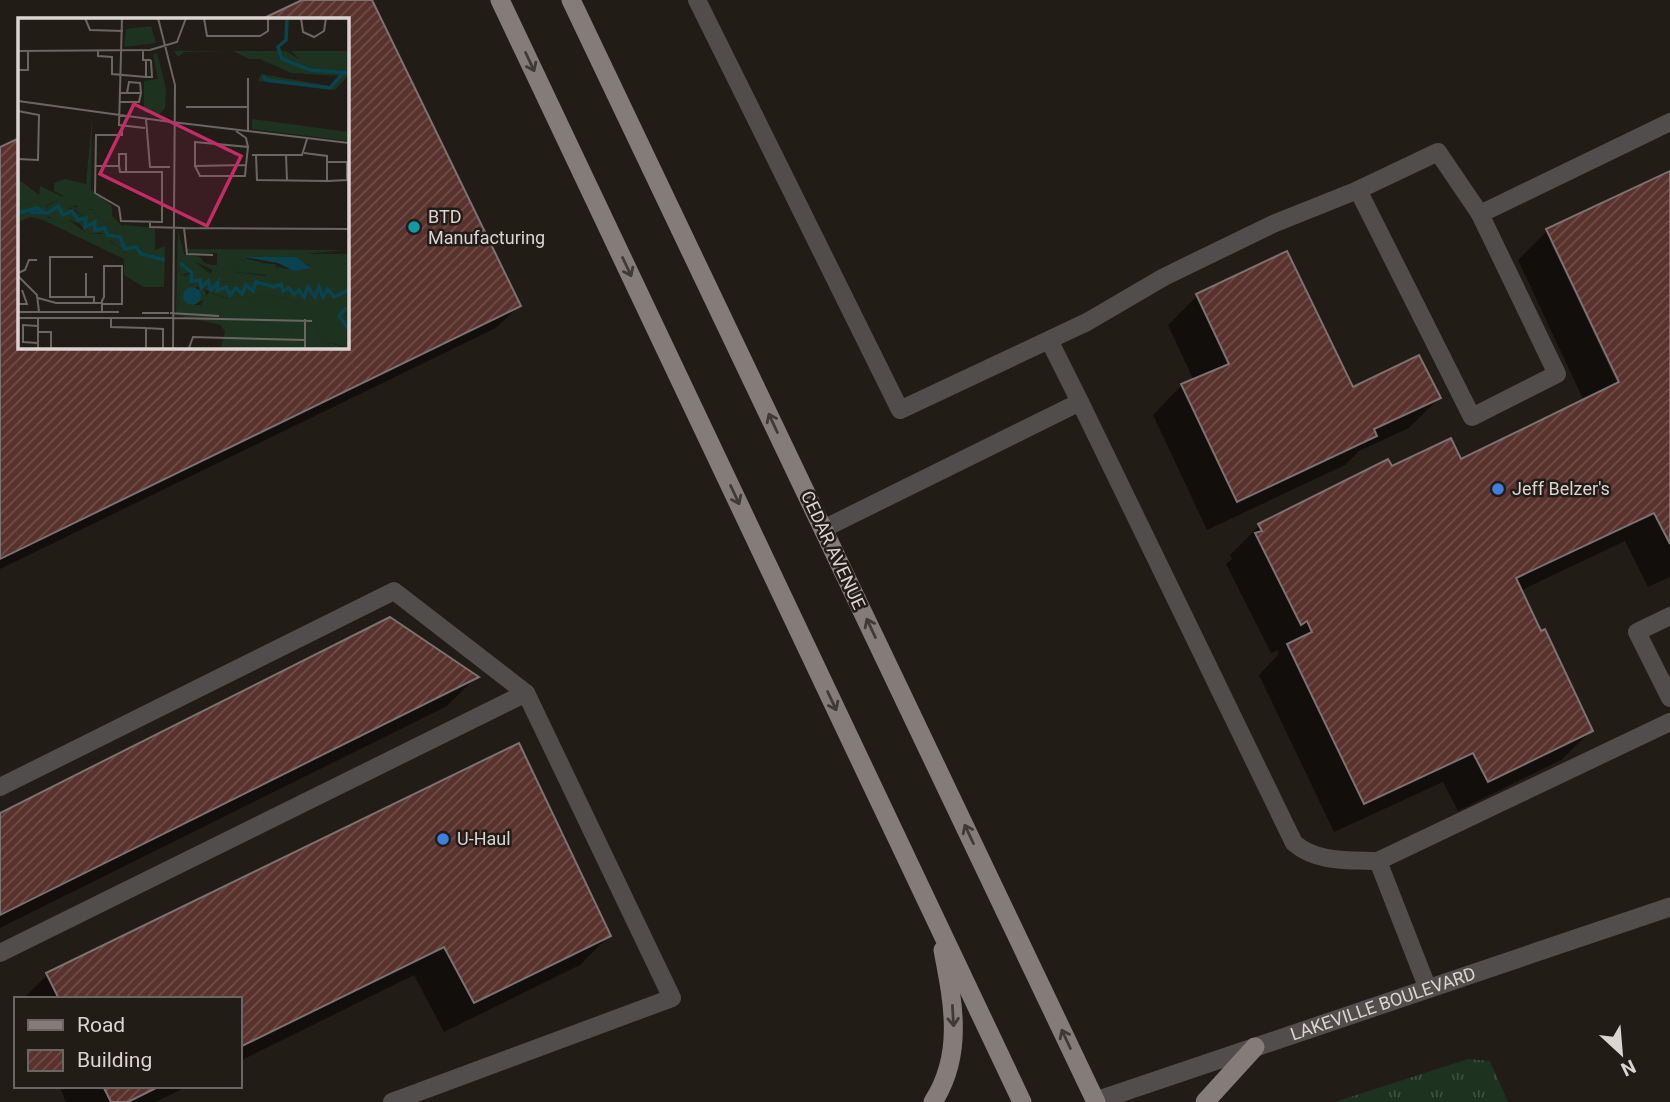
<svg xmlns="http://www.w3.org/2000/svg" width="1670" height="1102" font-family="Roboto,sans-serif">
	<defs>
		<pattern id="grass-tufts" width="24" height="20" patternUnits="userSpaceOnUse" patternTransform="scale(1.75)"><rect width="24" height="20" fill="#1d3320"/><path d="M3 7l-1-3M5 7V3M7 7l1-3M15 17l-1-3M17 17v-4M19 17l1-3" fill="none" stroke="#3d5040"/></pattern>
		<pattern id="building-hatch" width="6" height="6" patternUnits="userSpaceOnUse" patternTransform="scale(1.75)"><rect width="6" height="6" fill="#59312d"/><path d="M-1 1l2-2M0 6l6-6M5 7l2-2" fill="none" stroke="#704e4b"/></pattern>
	</defs>
	<rect width="100%" height="100%" fill="#221c17"/>
	<!-- grass -->
	<path fill="url(#grass-tufts)" d="M1468 1059 1490 1061 1508 1102H1335Z"/>
	<!-- shadow -->
	<g fill="#0007" fill-rule="evenodd">
		<path d="M306 0H370L519 306 496 328 0 569V149L19 140V346H346V19H266Z"/>
		<path d="M1670 173V577L1648 587 1625 541 1520 591 1591 731 1561 760 1458 811 1443 782 1334 832 1259 675 1279 654 1278 650 1271 653 1226 564 1232 559 1230 555 1259 526 1391 469 1460 461 1584 401 1518 260 1547 231ZM1550 241H1554L1624 389 1621 391Z"/>
		<path d="M1197 296 1352 389 1439 398 1409 428 1359 451 1345 465 1207 530 1153 415 1182 385 1194 381 1168 325Z"/>
		<path d="M476 677 447 706 0 928V815Z"/>
		<path d="M518 745 609 936 580 965 444 1032 414 975 240 1061V999H23L47 975Z"/>
		<path d="M59 1086H188L156 1102H66Z"/>
	</g>
	<!-- building -->
	<g fill="url(#building-hatch)" stroke="#7c7271" stroke-width="2">
		<path d="M302 0H372L521 306 0 559V147L19 138V346H346V19H262Z"/>
		<path d="M1670 171V544L1654 513 1516 578 1541 631 1545 629 1593 731 1488 782 1473 753 1364 804 1287 644 1312 632 1307 621 1301 625 1255 533 1262 531 1258 524 1388 459 1392 466 1451 438 1461 459 1619 382 1546 229Z"/>
		<path d="M1287 251 1353 387 1419 355 1441 398 1374 429 1377 436 1237 502 1181 384 1229 364 1196 294Z"/>
		<path d="M390 617 479 677 0 915V813Z"/>
		<path d="M519 743 611 936 474 1003 444 947 240 1047V999H59L46 973Z"/>
		<path d="M103 1086H160L128 1102H111Z"/>
	</g>
	<g fill="none" stroke-linecap="round" stroke-linejoin="round">
		<!-- service -->
		<g stroke="#514d4c" stroke-width="18">
			<path d="M697 0 900 410 1087 322 1164 277 1273 224 1358 190 1438 152 1480 214"/>
			<path d="M1358 190 1472 417 1557 374 1480 214 1670 122"/>
			<path d="M1049 340 1080 402"/>
			<path d="M823 529 1080 402 1294 843C1317 863 1349 860 1378 861L1428 989"/>
			<path d="M1670 616 1637 632 1670 698"/>
			<path d="M0 787 394 591 526 693"/>
			<path d="M1378 861 1670 722"/>
			<path d="M0 953 526 693 672 998 392 1102"/>
		</g>
		<!-- tertiary -->
		<path stroke="#514d4c" stroke-width="19" id="s1" d="M1096 1101 1670 907"/>
		<!-- primary -->
		<g stroke="#857c7a" stroke-width="19">
			<path d="M500 0 1022 1102"/>
			<path d="M571 0 1096 1102"/>
			<path d="M933 1102C964 1054 953 1002 943 950"/>
			<path d="M1205 1102 1255 1047"/>
		</g>
	</g>
	<!-- one-way arrows -->
	<defs><path id="oneway-shaft" d="M-6 0H5M1.5-3L5.5 0L1.5 3" fill="none" stroke-width="1.6" stroke-linecap="round" stroke-linejoin="round" transform="scale(1.75)"/></defs>
	<g stroke="#403935">
		<use href="#oneway-shaft" transform="translate(530 62) rotate(65)"/>
		<use href="#oneway-shaft" transform="translate(627 267) rotate(65)"/>
		<use href="#oneway-shaft" transform="translate(773 423) rotate(-115)"/>
		<use href="#oneway-shaft" transform="translate(735 495) rotate(65)"/>
		<use href="#oneway-shaft" transform="translate(871 628) rotate(-115)"/>
		<use href="#oneway-shaft" transform="translate(832 701) rotate(65)"/>
		<use href="#oneway-shaft" transform="translate(969 834) rotate(-115)"/>
		<use href="#oneway-shaft" transform="translate(953 1016) rotate(87)"/>
		<use href="#oneway-shaft" transform="translate(1066 1039) rotate(-115)"/>
	</g>
	<!-- markers -->
	<circle fill="#0f9aa8" stroke="#221c17" stroke-width="2.5" cx="414" cy="227" r="7"/>
	<g fill="#3f7fe0" stroke="#221c17" stroke-width="2.5">
		<circle cx="1498" cy="489" r="7"/>
		<circle cx="443" cy="839" r="7"/>
	</g>
	<g text-anchor="middle" stroke-width="5" stroke-linejoin="round" paint-order="stroke">
		<!-- poi labels -->
		<g font-size="18" fill="#dad5d2" stroke="#221c17" text-anchor="start">
			<text x="428" y="223">BTD<tspan x="428" dy="21">Manufacturing</tspan></text>
			<text x="1512" y="495">Jeff Belzer's</text>
			<text x="457" y="845">U-Haul</text>
		</g>
		<!-- street labels -->
		<g font-size="18" fill="#dad5d2" stroke="#221c17">
			<text transform="translate(833 550) rotate(65)" y="6">CEDAR AVENUE</text>
			<text dy="6" stroke="none"><textPath href="#s1" startOffset="303">LAKEVILLE BOULEVARD</textPath></text>
		</g>
	</g>
	<!-- overview -->
	<g transform="translate(18 18)">
		<rect width="331" height="331" fill="#221c17"/>
		<path d="M133 8 138 25 106 29 108 11ZM268 33 281 41V48L322 58 273 55 242 41 245 37 258 42ZM139 35 148 71 147 90 141 97 126 94V63L140 61 135 37ZM234 101 331 114V123L234 111ZM0 161 21 177 22 168 45 179 28 188 30 200 51 202 68 215 84 216 106 234 123 236 97 215 77 212 78 205 67 209V199L50 188 75 192 81 201 99 207 97 213 106 207 137 210V232L147 228 146 269H126L106 257V241L25 202 23 187 13 183 9 187 0 181ZM160 212 166 236 182 239 188 247H199V235H172L167 231 327 232 287 236H331V268L318 269 278 268 249 262 203 264 191 258 197 248H187L164 238 160 252 166 258 174 255 181 269 162 272 160 287H183L191 274 210 281 250 276 283 285H304L331 272V330L307 323 296 305 274 316 290 330 203 329 207 314 203 307 158 297ZM275 239 292 248 268 251 226 240ZM223 241 228 245 261 250 247 258 216 254Z" fill="#1d3320" fill-rule="evenodd"/>
		<path d="M156 33H268L258 42 245 37 242 41H231L215 33 166 34 160 39ZM273 33H331V57L317 72 240 63 243 56 312 68 322 58 281 48V41ZM168 264 178 272 185 269 190 281 160 290 162 272ZM296 305 307 323 327 330H290L271 313 278 306Z" fill="#1d3320"/>
		<path d="M74 100 73 172 94 188V198L107 211 97 213 99 207 81 201 74 191 60 192 59 187 50 190 67 199V209L77 204V212L87 210 121 229 125 240 102 232 94 223 86 222 84 215H68L62 206 51 202 46 206 29 198 28 189 46 178 36 173V165L47 161 68 166ZM0 181 9 187 13 183 23 187 25 202 13 199 0 204ZM164 238 197 248 199 251 197 253 176 243 203 264 249 262 278 268 330 267 331 272 304 285H283L250 276 210 281 181 269 173 263 172 254 163 257 160 249ZM222 241 228 245 257 246 262 258 216 254ZM294 307 303 316 297 324 272 310Z" fill="#1d3320"/>
		<path d="M226 239H278L293 250 276 253 260 245ZM165 278a9 9 0 1 1 18 0a9 9 0 1 1-18 0Z" fill="#09434f"/>
		<path fill="none" stroke="#09434f" stroke-width="3.5" d="M269 0 268 22 260 29 264 41 292 52 331 55M245 58 248 62 312 70 325 55M12 194 30 195 40 188 45 197 54 193 60 202 68 200 67 209 77 204V212L87 210 89 217 102 219 107 231 118 229 123 236 147 242M0 195 19 190 26 193M162 245 174 255 173 263 182 262 183 270 190 263 193 272 200 264 199 273 208 269 212 277 218 270 224 276 228 267 235 273 238 264 256 269 263 266 265 273 271 270 276 277 281 272 286 279 290 269 297 279 301 269 305 279 310 271 316 279 331 272M328 290 321 298 331 311"/>
		<path fill="none" stroke="#6c6662" stroke-width="2" d="M67 0 72 12 105 13M104 0 101 107 127 110M140 0 157 67 155 330M186 0 189 18H242L250 13V0M283 0 285 14 296 19 306 13 308 0M0 33 132 32 159 24 168 0M80 33V38L94 39V56L128 59M125 33V42H132L133 43 134 59H128V42M0 52H10V33M109 75 111 64 122 65 123 75M0 83 153 104M102 84H121L123 75H102M168 89H230M0 93 21 97 20 142 0 141M128 101 132 149H152M154 104 331 125M218 113 228 120 230 129M230 114V60M177 124 230 129 228 147 177 148ZM234 137H284L289 121M238 137 239 162 309 163V138L286 135M268 137 269 162M309 144H329V162L309 163M78 148H101V136H108V154M101 148 102 154H144V204L103 203 101 189 77 175 78 117H104V110M177 148 182 158H227L228 147M132 204V209L166 210 169 236 195 237M166 210 331 211M0 255 7 252 11 242H19M0 258 19 277 21 294M68 278V255M31 279H76V285M32 279V239H75M20 280 38 285H84M0 286H9L4 272M84 286H104V248H86V279L84 283V294M0 294H101M124 295H151M152 295 201 298M93 299V309L128 310M0 300H156M156 300 294 303M20 314H33V330M20 325 5 324V307L20 308M20 330V300M128 330V310L145 311V330M171 330 175 319 287 322M287 330V301"/>
		<path fill="#c42b67" fill-opacity="0.15" stroke="#c42b67" stroke-width="3.5" d="M116 86 223 138 189 208 82 156Z"/>
		<rect width="331" height="331" fill="none" stroke="#dad5d2" stroke-width="3.5"/>
	</g>
	<!-- legend -->
	<rect x="14" y="997" width="228" height="91" fill="#221c17" stroke="#6c6662" stroke-width="2"/>
	<rect x="28" y="1020" width="35" height="10" fill="#857c7a" stroke="#6c6662" stroke-width="2"/>
	<text x="77" y="1032" font-size="21" fill="#dad5d2">Road</text>
	<rect x="28" y="1050" width="35" height="21" fill="url(#building-hatch)" stroke="#6c6662" stroke-width="2"/>
	<text x="77" y="1067" font-size="21" fill="#dad5d2">Building</text>
	<!-- north arrow -->
	<g transform="translate(1621 1053) rotate(154)" stroke="#221c17" stroke-width="5" paint-order="stroke">
	<path d="M0-5L12 26L0 18L-12 26Z" fill="#dad5d2"/>
	<text y="-10" font-size="19" font-weight="bold" text-anchor="middle" fill="#dad5d2">N</text>
	</g>
</svg>
